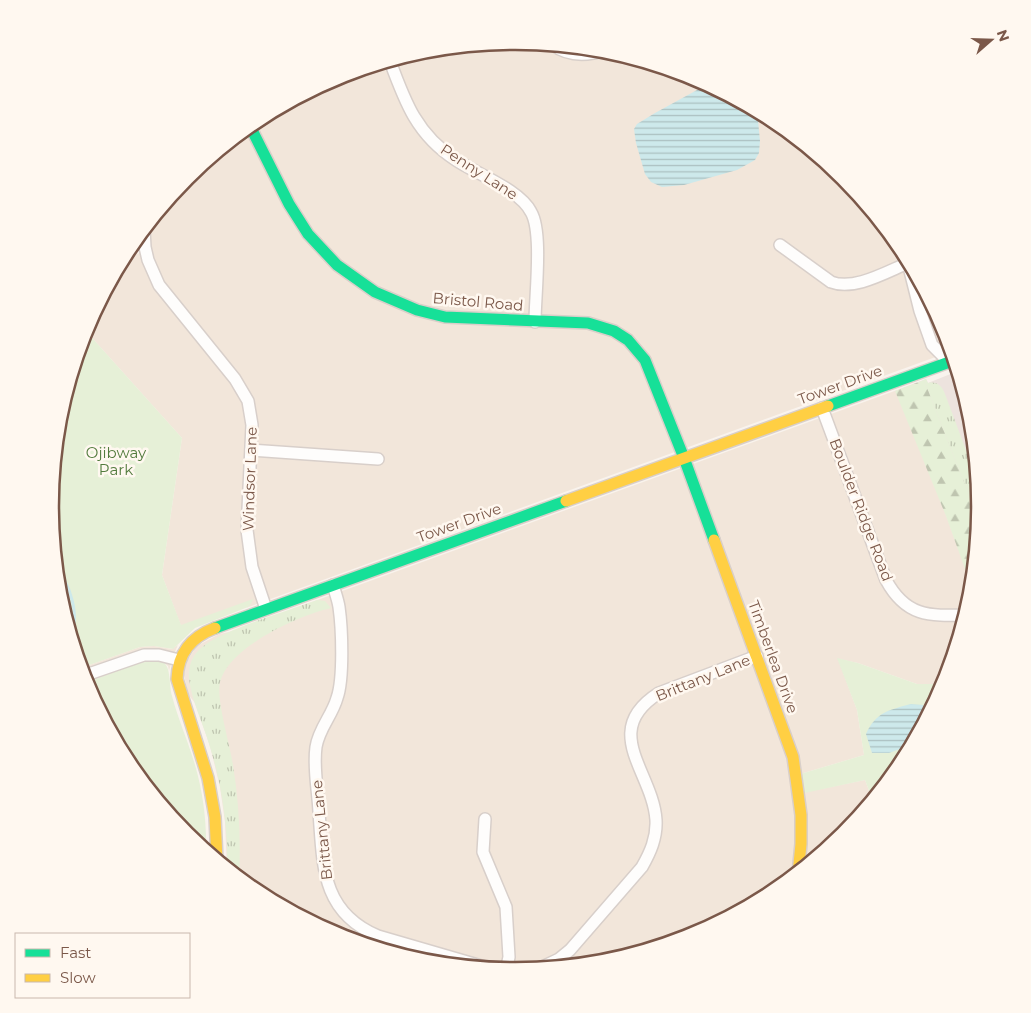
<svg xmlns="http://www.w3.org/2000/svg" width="1031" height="1013" font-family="Montserrat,sans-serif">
	<defs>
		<pattern id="grass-tufts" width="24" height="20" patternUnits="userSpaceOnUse" patternTransform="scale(1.25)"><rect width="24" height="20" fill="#e6f0d7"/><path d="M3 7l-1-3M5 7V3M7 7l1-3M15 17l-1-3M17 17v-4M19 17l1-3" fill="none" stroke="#bfc5b0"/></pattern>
		<pattern id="forest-firs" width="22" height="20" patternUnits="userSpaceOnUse" patternTransform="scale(1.25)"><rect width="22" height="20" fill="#e6f0d7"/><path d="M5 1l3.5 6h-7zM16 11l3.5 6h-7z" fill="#bfc5b0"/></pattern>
		<pattern id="water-rules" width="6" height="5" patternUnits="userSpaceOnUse" patternTransform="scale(1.25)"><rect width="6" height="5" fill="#cde9eb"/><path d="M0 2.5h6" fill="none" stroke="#abc0c0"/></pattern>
	</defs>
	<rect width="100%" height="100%" fill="#f9f3ed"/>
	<!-- residential -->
	<g fill="#f2e6da">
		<path d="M516 41 613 52 694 77 774 120 845 178 902 248 945 329 952 351 246 608 249 606 181 626 162 575 182 438 85 330 124 256 146 252 144 241H134L187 177 257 120 338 77 425 50Z"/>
		<path d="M900 389 972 586V598L945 684H917L858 663 838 659 857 710 864 755 797 775 800 793 865 780 873 801 844 836 774 893 693 936 606 963 516 972 424 963 337 936 257 893 227 868 225 822 220 787 210 746 195 703 188 694 184 675 186 662 197 646 219 634 229 632Z"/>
		<path d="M178 645 173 656 169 671 168 666 164 663 148 661 85 683 81 668 140 647 154 646 172 649Z"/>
	</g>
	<!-- industrial -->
	<path fill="#ede3de" d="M958 371 972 416 981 507 973 586 900 389 926 379 928 383Z"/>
	<!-- grass -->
	<g fill="url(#grass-tufts)">
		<path d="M926 379 928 383C937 381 942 386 945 394L979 485 981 507 979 521 924 380Z"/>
		<path d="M317 600 325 601 331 608C299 615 229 647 220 682 216 700 230 744 233 765 239 802 241 840 239 879L227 868C228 827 222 784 209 744 203 723 192 702 189 679 188 669 191 658 198 651 214 632 291 610 317 600Z"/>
	</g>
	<!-- forest -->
	<path fill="url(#forest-firs)" d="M924 380 979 521 971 600 970 583 946 516 895 391Z"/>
	<!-- green -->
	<g fill="#e6f0d7">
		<path d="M85 330 182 438 162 575 181 625 253 599 251 604 248 607 195 628 173 649 154 646 140 647 81 668 59 597 50 506 59 415Z"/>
		<path d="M837 658 858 663 917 684H945L902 765 873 801 865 780 800 794 797 775 864 755 857 710Z"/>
		<path d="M153 661 164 663C171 668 169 686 172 696 178 719 188 741 195 765 203 792 207 823 206 852L186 835 129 765 85 683 139 663Z"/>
	</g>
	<!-- water -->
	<g fill="url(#water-rules)">
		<path d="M708 84 757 110 760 141 759 153 755 160 737 170 684 185 662 187 651 182 645 174 636 143 634 129 637 124 655 113Z"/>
		<path d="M911 704 923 705 929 714 913 744 889 753H872L866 734C876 712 889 710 911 704Z"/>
	</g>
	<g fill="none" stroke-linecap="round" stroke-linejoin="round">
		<!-- stream -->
		<path stroke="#cde9eb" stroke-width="3" d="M56 569C69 580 81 619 70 632"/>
		<!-- street casing -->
		<g stroke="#d8cfca" stroke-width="14">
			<g id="street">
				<path d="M553 45C569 57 587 56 606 50"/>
				<path d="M390 61C405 102 417 135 456 160 477 174 520 190 531 212 543 232 535 296 535 322"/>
				<path d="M144 229 145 247 148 260 159 285 235 379 248 401 252 425 247 530 252 567 266 609"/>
				<path d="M780 245 831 282C854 291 886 272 908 263"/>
				<path d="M900 245 912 268"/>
				<path d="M908 263 920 311 932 345 949 362"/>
				<path d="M949 362 951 346"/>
				<path d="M822 408 886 580C906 617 929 616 967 615"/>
				<path d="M251 450 378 459"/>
				<path d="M333 585C335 592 338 600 339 607 342 628 344 678 337 698 332 716 319 728 316 747 313 768 318 790 319 812 323 865 321 912 378 936L495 970"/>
				<path d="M83 676 144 655H159L179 660"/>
				<path d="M485 819 483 852 506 907 509 957 506 971"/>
				<path d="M536 970 559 959 570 950 642 867C650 853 657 838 656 820 653 772 599 731 659 693L757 656"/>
			</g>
		</g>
		<!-- fast casing -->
		<g stroke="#d9cfc9" stroke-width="14">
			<g id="fast">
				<path d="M250 126 289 204 308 234 337 265 375 292 417 310 445 317 588 323 614 331 628 340 645 360 684 458 714 540"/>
				<path d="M828 406 955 360"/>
				<path d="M215 628 566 501"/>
			</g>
		</g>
		<!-- slow casing -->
		<g stroke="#d9cfc9" stroke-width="14">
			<g id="slow">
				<path d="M566 501 828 406"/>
				<path d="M714 540 793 757 801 815V844L798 874"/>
				<path d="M215 628C191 637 178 653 177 679L208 778 215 817 217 860"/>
			</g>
		</g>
		<!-- street -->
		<use href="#street" stroke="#fefdfc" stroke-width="11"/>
		<!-- fast -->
		<use href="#fast" stroke="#16e098" stroke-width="11"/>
		<!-- slow -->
		<use href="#slow" stroke="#ffcf43" stroke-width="11"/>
	</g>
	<g text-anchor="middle" stroke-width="5" stroke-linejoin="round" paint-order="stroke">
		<!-- street labels -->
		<g font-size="15" fill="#7b5849" stroke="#fff8f0">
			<text transform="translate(479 172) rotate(33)" y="5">Penny Lane</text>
			<text transform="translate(478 302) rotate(5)" y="5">Bristol Road</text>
			<text transform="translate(840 385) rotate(-20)" y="5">Tower Drive</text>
			<text transform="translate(250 479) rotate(-88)" y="5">Windsor Lane</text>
			<text transform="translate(861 510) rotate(69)" y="5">Boulder Ridge Road</text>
			<text transform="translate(459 523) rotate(-20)" y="5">Tower Drive</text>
			<text transform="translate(773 657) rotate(70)" y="5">Timberlea Drive</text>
			<text transform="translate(703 678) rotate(-22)" y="5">Brittany Lane</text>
			<text transform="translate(322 830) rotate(-96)" y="5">Brittany Lane</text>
		</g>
		<!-- park labels -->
		<g font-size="15" fill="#527b3d" stroke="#fff8f0">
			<text x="116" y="458">Ojibway<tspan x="116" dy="17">Park</tspan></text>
		</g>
	</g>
	<!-- crop -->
	<path d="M0 0H1031V1013H0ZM59 506a456 456 0 1 1 912 0a456 456 0 1 1-912 0Z" fill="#fff8f0" fill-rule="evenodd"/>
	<path fill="none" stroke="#7b5849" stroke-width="2.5" d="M59 506a456 456 0 1 1 912 0a456 456 0 1 1-912 0Z"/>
	<!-- legend -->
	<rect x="15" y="933" width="175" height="65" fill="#fff8f0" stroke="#cab8ad"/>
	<rect x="25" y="949" width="25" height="8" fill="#16e098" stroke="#cab8ad"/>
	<text x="60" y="958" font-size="15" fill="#7b5849">Fast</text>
	<rect x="25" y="974" width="25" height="8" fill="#ffcf43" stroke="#cab8ad"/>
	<text x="60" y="983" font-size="15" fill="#7b5849">Slow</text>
	<!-- north arrow -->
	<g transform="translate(991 40) rotate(70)" stroke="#fff8f0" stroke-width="4" paint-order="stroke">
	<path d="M0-4L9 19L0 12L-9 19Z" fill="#7b5849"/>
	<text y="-8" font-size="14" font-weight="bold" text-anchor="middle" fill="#7b5849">N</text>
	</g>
</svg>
